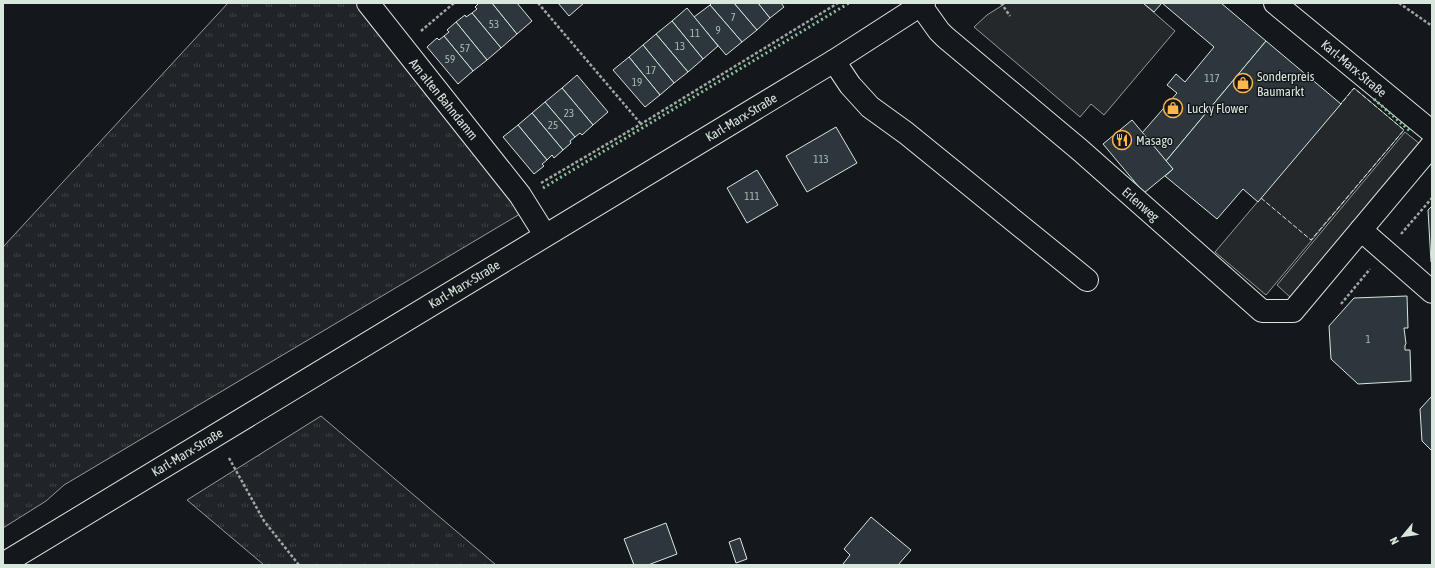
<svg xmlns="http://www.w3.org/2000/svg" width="1435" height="568" font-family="'Asap Condensed',sans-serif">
	<defs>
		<pattern id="grass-tufts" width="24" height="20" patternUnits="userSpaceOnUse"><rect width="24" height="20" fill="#202428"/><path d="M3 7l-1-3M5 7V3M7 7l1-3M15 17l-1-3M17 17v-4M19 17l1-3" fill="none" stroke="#404447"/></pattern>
	</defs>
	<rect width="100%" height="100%" fill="#14181c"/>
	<!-- grass -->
	<g fill="url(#grass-tufts)" stroke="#939e99">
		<path d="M228 3H357L525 211 64 485 46 501 3 528V247Z"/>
		<path d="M321 416 496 565H264L187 500Z"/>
	</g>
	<!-- parking -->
	<g fill="#24282b" stroke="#939e99">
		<path d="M1006 3H1143L1175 31 1104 115 1091 104 1080 117 974 27 987 15Z"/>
		<path d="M1354 88 1404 130 1266 295 1215 252Z"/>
		<path d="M1405 132 1420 144 1291 298 1277 285Z"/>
	</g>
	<!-- building -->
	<g fill="#2c363c" stroke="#d8e6dc">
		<path d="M479 3H492L517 34 501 48 472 13 477 9 475 7Z"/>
		<path d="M492 3H517L532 21 517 34Z"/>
		<path d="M558 3H584L569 16Z"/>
		<path d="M712 3H734L757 30 742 42 710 5Z"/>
		<path d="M734 3H758L770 18 757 30Z"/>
		<path d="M758 3H781L784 7 770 18Z"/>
		<path d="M1143 3H1221L1266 41 1166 161 1142 133 1177 93 1167 85 1176 74 1185 82 1214 47 1162 3 1154 12Z"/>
		<path d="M710 5 742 42 726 55 694 17Z"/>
		<path d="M687 8 718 46 703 59 672 21Z"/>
		<path d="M472 13 501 48 487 60 456 22 465 15 466 17Z"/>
		<path d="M672 21 703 59 688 72 656 34Z"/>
		<path d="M456 22 487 60 473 71 444 36 449 32 447 30Z"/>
		<path d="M656 34 688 72 674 83 643 45Z"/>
		<path d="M444 36 473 71 458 84 427 47 437 38 439 40Z"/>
		<path d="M1266 41 1341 104 1258 202 1243 189 1217 219 1165 176 1173 169 1166 161Z"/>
		<path d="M643 45 674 83 660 95 629 57Z"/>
		<path d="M629 57 660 95 645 107 613 70Z"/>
		<path d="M577 75 608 112 593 125 562 88Z"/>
		<path d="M562 88 593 125 582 135 580 133 575 137 545 102Z"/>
		<path d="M545 102 575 137 570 141 571 143 563 150 532 113Z"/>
		<path d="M532 113 563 150 554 158 552 155 547 160 518 125Z"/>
		<path d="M1132 120 1173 169 1144 193 1103 144Z"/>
		<path d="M518 125 547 160 542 164 544 166 534 174 503 137Z"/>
		<path d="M836 127 857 163 807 192 786 156Z"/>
		<path d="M757 170 778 205 747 223 727 188Z"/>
		<path d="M1432 206V262H1431L1428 210Z"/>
		<path d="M1407 296 1408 328H1404L1406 344 1405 345V350H1410L1411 381 1358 384 1331 359 1329 326 1354 298Z"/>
		<path d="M1432 396V451L1422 441 1420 409Z"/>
		<path d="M871 517 911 550 898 565H845L843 564 850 555 844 549Z"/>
		<path d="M666 523 677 554 648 565H634L624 539Z"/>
		<path d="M740 538 747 559 736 563 729 542Z"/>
	</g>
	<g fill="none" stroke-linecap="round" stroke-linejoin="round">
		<!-- minor casing -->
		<g stroke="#d8e6dc" stroke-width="24">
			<g id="minor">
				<path d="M368 3 520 195 545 235"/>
				<path d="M919 3 939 31 945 37 1080 150 1262 311H1293L1432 145"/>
				<path d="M1275 3 1432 132"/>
				<path d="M834 61 850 85 870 107 906 133 1087 280"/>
				<path d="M1361 230 1432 292"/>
			</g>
		</g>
		<!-- major casing -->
		<g stroke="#d8e6dc" stroke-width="24">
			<path id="major" d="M3 564 834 61 924 3"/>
		</g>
		<!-- path -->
		<g stroke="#9da8a2" stroke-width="2.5" stroke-dasharray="3 2" stroke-linecap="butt">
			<path d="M538 3 641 124"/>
			<path d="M1001 3 1010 16"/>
			<path d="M1399 3 1432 26"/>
			<path d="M421 31 454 3"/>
			<path d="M541 183 641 124 838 3"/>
			<path d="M1401 234 1432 198"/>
			<path d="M1341 304 1370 269"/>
			<path d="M229 458 264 521 299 565"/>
		</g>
		<!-- minor -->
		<use href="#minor" stroke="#14181c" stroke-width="22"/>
		<!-- major -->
		<use href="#major" stroke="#14181c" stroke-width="22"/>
		<!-- hedge -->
		<g stroke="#8ac095" stroke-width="3" stroke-dasharray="2 3" stroke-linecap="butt">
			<path d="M1374 99 1411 132"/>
			<path d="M543 188 849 3"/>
		</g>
		<!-- fence -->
		<path stroke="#d8e6dc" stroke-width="1" stroke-dasharray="5 2" stroke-linecap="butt" d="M1261 198 1311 240 1404 130 1354 88 1341 104"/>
	</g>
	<!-- icons -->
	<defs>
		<g id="shop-ring" transform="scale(1)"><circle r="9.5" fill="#14181c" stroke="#ffb74d" stroke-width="1.5"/><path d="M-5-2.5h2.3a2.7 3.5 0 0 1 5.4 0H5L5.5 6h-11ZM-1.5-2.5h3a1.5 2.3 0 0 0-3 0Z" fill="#ffb74d"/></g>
		<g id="restaurant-ring" transform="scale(1)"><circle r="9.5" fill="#14181c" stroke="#ffb74d" stroke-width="1.5"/><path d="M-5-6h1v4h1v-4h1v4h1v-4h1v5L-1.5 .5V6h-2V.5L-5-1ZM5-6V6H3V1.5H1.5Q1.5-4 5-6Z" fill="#ffb74d"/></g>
	</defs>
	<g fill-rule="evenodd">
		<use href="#shop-ring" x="1243" y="83"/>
		<use href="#shop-ring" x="1173" y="108"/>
		<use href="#restaurant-ring" x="1122" y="140"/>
	</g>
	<g text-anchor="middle" stroke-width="3" stroke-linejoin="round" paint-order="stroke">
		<!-- number labels -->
		<g font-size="11" fill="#adbab4">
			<text x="733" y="21">7</text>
			<text x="494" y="28">53</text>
			<text x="718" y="34">9</text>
			<text x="695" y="37">11</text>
			<text x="680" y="50">13</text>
			<text x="465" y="52">57</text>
			<text x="450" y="63">59</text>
			<text x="651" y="74">17</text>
			<text x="1212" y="82">117</text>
			<text x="637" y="86">19</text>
			<text x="569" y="117">23</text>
			<text x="553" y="129">25</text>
			<text x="821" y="163">113</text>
			<text x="752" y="200">111</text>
			<text x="1368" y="343">1</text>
		</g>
		<!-- street labels -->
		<g font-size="13" fill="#d8e6dc" stroke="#14181c">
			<text transform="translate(1354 68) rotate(40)" y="5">Karl-Marx-Straße</text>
			<text transform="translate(444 99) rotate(51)" y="5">Am alten Bahndamm</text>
			<text transform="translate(741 117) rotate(-31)" y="5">Karl-Marx-Straße</text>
			<text transform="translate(1141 204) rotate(41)" y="5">Erlenweg</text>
			<text transform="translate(464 284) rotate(-31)" y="5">Karl-Marx-Straße</text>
			<text transform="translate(187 452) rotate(-31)" y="5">Karl-Marx-Straße</text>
		</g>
		<!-- poi labels -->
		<g font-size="13" fill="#d8e6dc" stroke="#14181c" text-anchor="start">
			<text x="1257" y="81">Sonderpreis<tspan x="1257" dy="15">Baumarkt</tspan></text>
			<text x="1187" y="113">Lucky Flower</text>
			<text x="1136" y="145">Masago</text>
		</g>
	</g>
	<!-- border -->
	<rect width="1435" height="568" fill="none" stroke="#d8e6dc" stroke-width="8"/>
	<!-- north arrow -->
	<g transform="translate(1403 536) rotate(241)" stroke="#14181c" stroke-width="3" paint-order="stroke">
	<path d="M0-3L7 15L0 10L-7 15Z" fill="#d8e6dc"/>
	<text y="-6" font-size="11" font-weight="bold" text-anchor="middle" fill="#d8e6dc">N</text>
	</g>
</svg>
